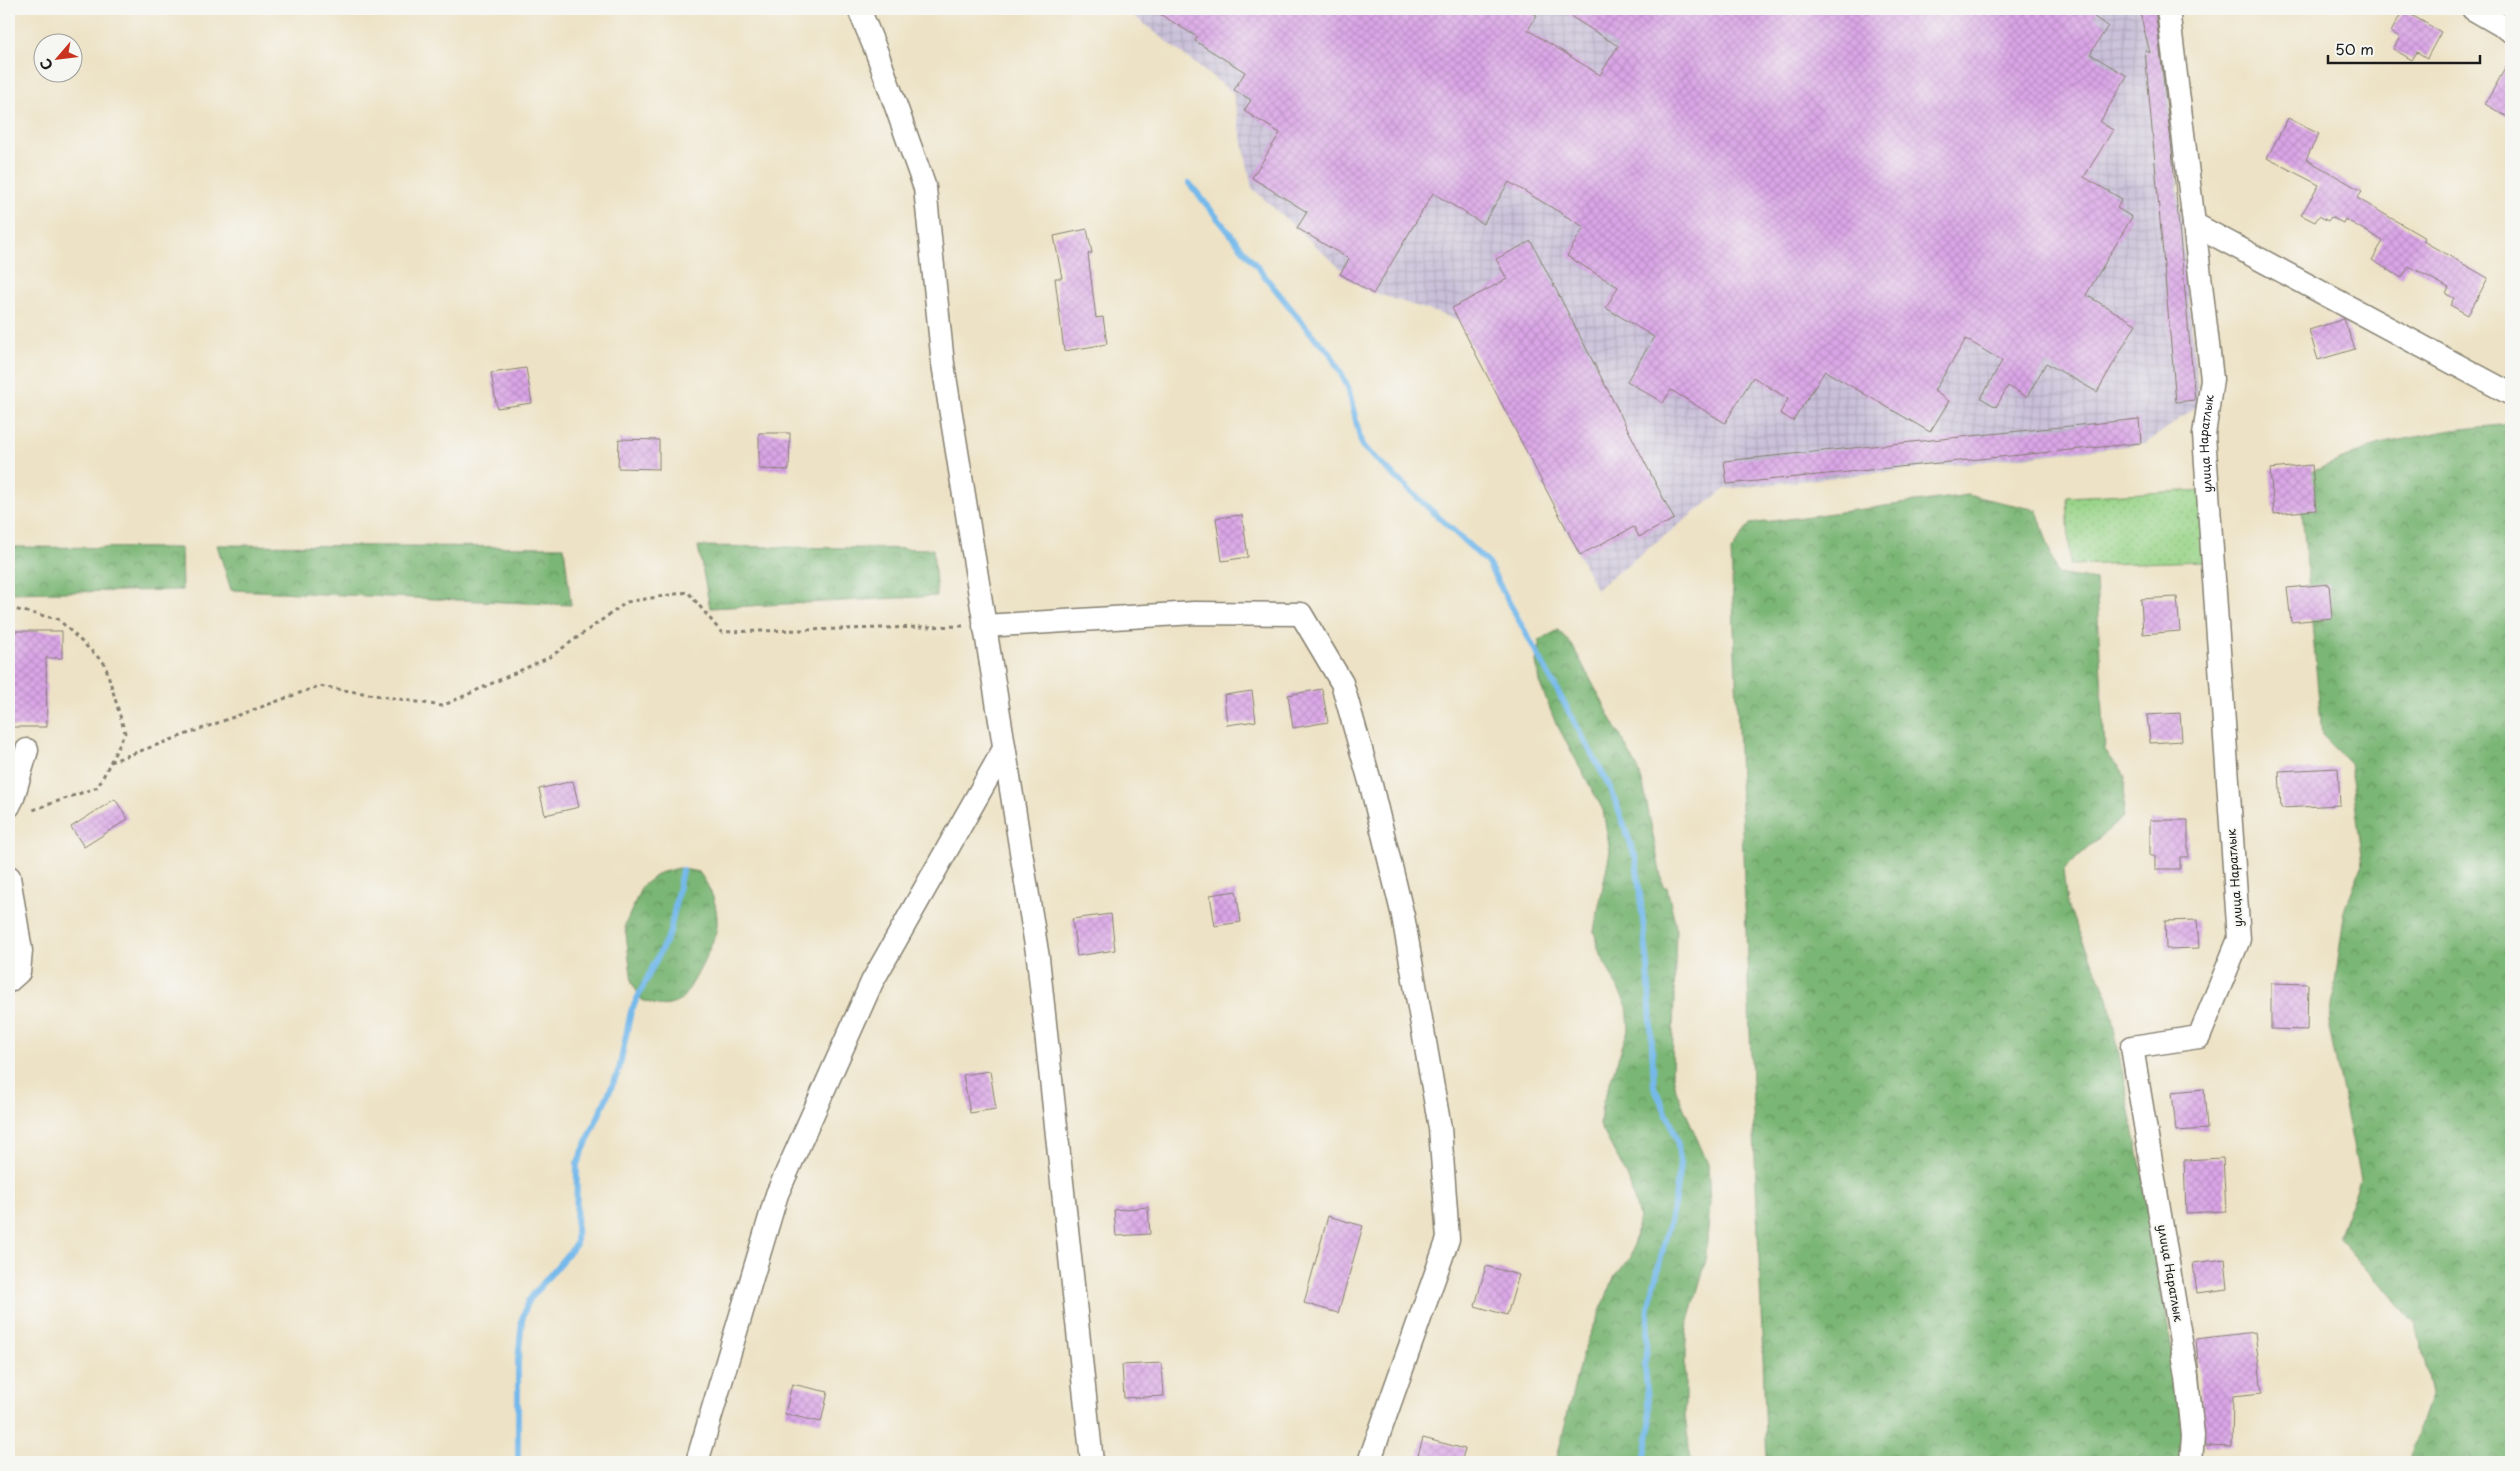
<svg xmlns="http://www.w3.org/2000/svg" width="2520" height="1471" font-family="'Playpen Sans',sans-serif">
	<defs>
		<pattern id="industrial-grid" width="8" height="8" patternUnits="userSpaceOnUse" patternTransform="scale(1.25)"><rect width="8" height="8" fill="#c8bfd8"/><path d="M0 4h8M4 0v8" fill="none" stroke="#aba4b9"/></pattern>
		<pattern id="grass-dots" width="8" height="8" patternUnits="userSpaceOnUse" patternTransform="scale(1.25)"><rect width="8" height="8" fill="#99d488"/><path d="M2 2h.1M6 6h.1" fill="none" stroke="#83b575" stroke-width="1.8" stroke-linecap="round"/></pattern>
		<pattern id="forest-crowns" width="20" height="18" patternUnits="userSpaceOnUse" patternTransform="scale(1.25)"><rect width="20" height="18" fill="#7ab674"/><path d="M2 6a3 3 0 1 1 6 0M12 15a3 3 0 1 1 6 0" fill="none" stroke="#63935e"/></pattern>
		<pattern id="building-cross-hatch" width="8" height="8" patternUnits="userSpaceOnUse" patternTransform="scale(1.25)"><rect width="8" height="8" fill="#daa5e6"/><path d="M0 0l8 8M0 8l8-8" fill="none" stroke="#ba8dc5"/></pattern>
	</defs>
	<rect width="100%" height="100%" fill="#f6f6f2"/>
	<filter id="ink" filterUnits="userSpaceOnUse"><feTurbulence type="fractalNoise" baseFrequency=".02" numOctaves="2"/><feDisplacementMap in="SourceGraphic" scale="10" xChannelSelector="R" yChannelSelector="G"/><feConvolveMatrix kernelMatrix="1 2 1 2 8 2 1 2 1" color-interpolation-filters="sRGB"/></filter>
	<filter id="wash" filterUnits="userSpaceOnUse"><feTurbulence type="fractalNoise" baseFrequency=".0096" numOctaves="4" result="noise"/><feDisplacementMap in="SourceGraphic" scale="20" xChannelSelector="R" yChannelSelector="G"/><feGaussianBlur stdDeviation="1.12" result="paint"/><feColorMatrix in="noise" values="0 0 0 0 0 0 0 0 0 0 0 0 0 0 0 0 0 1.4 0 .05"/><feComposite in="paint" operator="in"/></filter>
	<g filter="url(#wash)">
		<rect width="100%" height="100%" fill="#ede2c5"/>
		<!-- industrial -->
		<path fill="url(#industrial-grid)" d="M1125 9H2161L2199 405 2145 444 1725 489 1596 589 1459 320 1363 289 1252 188 1233 93Z"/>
		<!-- grass -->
		<path fill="url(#grass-dots)" stroke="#5a7852" d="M2203 490 2205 561 2070 565 2067 497Z"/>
		<!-- forest -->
		<g fill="url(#forest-crowns)" stroke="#4b6948">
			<path d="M2511 424V1462H2408L2432 1393 2416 1324 2338 1238 2360 1179 2329 1028 2345 908 2363 864 2350 763 2322 735 2299 477 2379 444 2452 430Z"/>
			<path d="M1968 495 2037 510 2057 574 2096 580 2105 751 2125 775 2123 817 2063 870 2067 905 2108 997 2147 1199 2186 1436 2183 1462H1767L1731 551 1750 524Z"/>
			<path d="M217 545 564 547 571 605 231 590Z"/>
			<path d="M698 546 933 549 937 596 710 608Z"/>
			<path d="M9 547 181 548 182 590 9 593Z"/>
			<path d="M1558 630 1572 645 1638 769 1644 789 1663 887H1667L1676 927 1672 1070 1676 1090 1708 1164 1710 1204 1705 1265 1687 1328 1685 1355V1416L1691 1462H1556L1582 1354 1615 1276 1631 1257 1639 1217 1628 1178 1600 1125 1602 1105 1629 1027 1627 1006 1599 951 1594 931 1610 851 1603 810 1555 721 1539 682 1536 661 1540 640Z"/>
			<path d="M678 868 699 872C711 889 718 904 717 926 717 938 689 995 679 1001 666 1009 655 1005 642 1000L632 983 625 925 642 886 659 873Z"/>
		</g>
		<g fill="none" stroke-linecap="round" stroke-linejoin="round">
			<!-- stream -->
			<g stroke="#75b9eb" stroke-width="6">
				<path d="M1189 183 1315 338 1329 351 1348 387 1362 446 1487 562 1611 789 1636 859 1648 966 1654 1087 1671 1123 1678 1145 1680 1165 1674 1205 1649 1305 1645 1366 1650 1427 1644 1462"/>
				<path d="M518 1462V1361L522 1320 528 1301 576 1244 577 1164 619 1070 631 1011 670 932 682 870"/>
			</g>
		</g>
		<g id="blocks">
			<!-- building -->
			<g fill="url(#building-cross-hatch)">
				<path d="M1152 9H1526L1537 15 1528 30 1600 75 1618 46 1559 9H2099L2094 17 2108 26 2090 54 2127 76 2100 122 2113 130 2084 177 2122 199 2117 208 2132 217 2086 295 2136 324 2097 392 2046 363 2027 397 2008 386 1996 407 1981 398 2002 361 1966 339 1934 391 1949 401 1930 432 1825 371 1793 421 1780 413 1788 399 1753 377 1725 423 1671 390 1663 403 1627 381 1654 337 1606 308 1618 287 1567 256 1584 227 1509 182 1483 224 1433 193 1373 294 1340 274 1349 259 1297 228 1307 212 1252 178 1280 133 1244 111 1251 100 1234 90 1245 72 1195 41 1197 37Z"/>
				<path d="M2139 9H2155L2172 151 2195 400 2176 402 2145 50 2150 53Z"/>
				<path d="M2403 10 2441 32 2427 58 2417 52 2412 60 2393 49 2400 37 2391 32Z"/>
				<path d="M2511 58V119L2485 104Z"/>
				<path d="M2288 118 2319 134 2306 159 2362 191 2357 198 2425 238 2423 241 2488 278 2468 315 2450 305 2454 298 2446 294 2449 288 2409 266 2402 278 2372 260 2383 241 2345 219 2343 223 2331 217 2328 221 2319 216 2315 222 2301 215 2319 185 2267 158Z"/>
				<path d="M1087 229 1092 253 1088 254 1096 318 1103 317 1107 344 1064 351 1055 278H1062L1054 236Z"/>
				<path d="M1531 241 1674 519 1639 537 1634 527 1580 555 1452 308 1507 279 1496 259Z"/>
				<path d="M2344 319 2355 349 2318 360 2309 330Z"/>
				<path d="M526 368 532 403 497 408 491 373Z"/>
				<path d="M2139 419 2141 443 1727 484 1724 461Z"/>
				<path d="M759 433H790L789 470 759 469Z"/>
				<path d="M619 439 659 440V469L618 468Z"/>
				<path d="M2312 465 2316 510 2274 514 2270 469Z"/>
				<path d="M1242 515 1248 557 1222 561 1216 518Z"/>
				<path d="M2329 584 2332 618 2291 622 2287 588Z"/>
				<path d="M2177 597 2180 631 2143 634 2141 599Z"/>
				<path d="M9 631H62V658H46L47 727H9Z"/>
				<path d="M1322 689 1328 722 1293 728 1288 695Z"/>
				<path d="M1252 691 1256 721 1227 725 1224 695Z"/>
				<path d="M2180 713 2182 741 2150 743 2147 715Z"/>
				<path d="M2338 768 2340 805 2281 808 2279 771Z"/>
				<path d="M573 781 579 807 545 815 539 789Z"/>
				<path d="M115 799 128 819 84 847 71 827Z"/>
				<path d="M2150 820H2188V857H2180V869H2155V856H2150Z"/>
				<path d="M1236 891 1241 922 1215 926 1210 895Z"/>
				<path d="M1111 914 1115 950 1077 956 1072 919Z"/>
				<path d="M2197 920 2199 948 2166 949 2165 921Z"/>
				<path d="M2271 983 2308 984 2307 1030 2271 1029Z"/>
				<path d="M990 1071 996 1109 970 1113 963 1075Z"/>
				<path d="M2204 1089 2207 1129 2176 1131 2172 1092Z"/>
				<path d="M2223 1158 2226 1211 2186 1213 2184 1160Z"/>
				<path d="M1148 1207 1150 1234 1116 1236 1114 1210Z"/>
				<path d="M1328 1216 1363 1226 1338 1313 1304 1303Z"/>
				<path d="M2225 1259 2228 1289 2197 1293 2193 1263Z"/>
				<path d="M1486 1266 1519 1275 1507 1315 1475 1306Z"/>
				<path d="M2255 1332 2262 1393 2233 1396 2232 1447 2205 1446 2196 1339Z"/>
				<path d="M1162 1363 1164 1396 1124 1398 1122 1365Z"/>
				<path d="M792 1384 828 1392 821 1422 785 1414Z"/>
				<path d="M1423 1438 1465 1449 1461 1462H1416Z"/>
			</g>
		</g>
	</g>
	<g filter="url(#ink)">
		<use href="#blocks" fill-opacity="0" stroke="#847f70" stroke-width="1"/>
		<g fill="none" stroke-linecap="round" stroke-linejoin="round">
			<!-- minor casing -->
			<g stroke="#847f70" stroke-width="25">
				<g id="minor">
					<path d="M859 9 877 53 925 188 943 364 1038 958 1092 1462"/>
					<path d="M2168 9 2194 224 2511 394"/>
					<path d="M2473 9 2511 31"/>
					<path d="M984 626 1194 613 1301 614 1342 683 1371 785 1403 916 1440 1128 1448 1239 1369 1462"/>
					<path d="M9 806 13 798 27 750"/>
					<path d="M9 877 21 951 19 972 9 981"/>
					<path d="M697 1462 777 1194 872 982 1004 749"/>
					<path id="s1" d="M2191 1462 2193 1436 2187 1377 2132 1047 2199 1037 2239 939 2204 435 2212 379 2194 224"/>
				</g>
			</g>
			<!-- path -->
			<g stroke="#847f70" stroke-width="3" stroke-dasharray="4 4" stroke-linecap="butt">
				<path d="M9 608 58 619 105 664 125 733 98 787 30 811"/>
				<path d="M110 762 319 686 442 706 550 657 627 602 688 592 721 632 964 626"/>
			</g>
			<!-- minor -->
			<use href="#minor" stroke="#fff" stroke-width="22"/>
		</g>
	</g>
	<g text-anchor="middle" stroke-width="4" stroke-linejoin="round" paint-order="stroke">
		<!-- street labels -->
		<g font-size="12" fill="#1c1c1c" stroke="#f6f6f2">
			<text dy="4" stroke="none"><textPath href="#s1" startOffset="1090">улица Наратлык</textPath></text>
			<text transform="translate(2235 878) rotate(-94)" y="4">улица Наратлык</text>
			<text transform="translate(2170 1273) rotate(80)" y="4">улица Наратлык</text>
		</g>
	</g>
	<!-- margin -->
	<rect width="2520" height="1471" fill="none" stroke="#f6f6f2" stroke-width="30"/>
	<!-- north arrow -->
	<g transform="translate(58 58) rotate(242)"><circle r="24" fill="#f6f6f2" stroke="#9f9f9c"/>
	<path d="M0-4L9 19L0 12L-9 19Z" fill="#c8321e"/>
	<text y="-8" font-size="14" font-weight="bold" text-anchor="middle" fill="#1c1c1c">С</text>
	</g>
	<!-- scale -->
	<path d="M2328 55v8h152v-8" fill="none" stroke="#1c1c1c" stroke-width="2.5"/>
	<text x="2335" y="55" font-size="15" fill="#1c1c1c" stroke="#f6f6f2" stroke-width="4" paint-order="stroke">50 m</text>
</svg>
